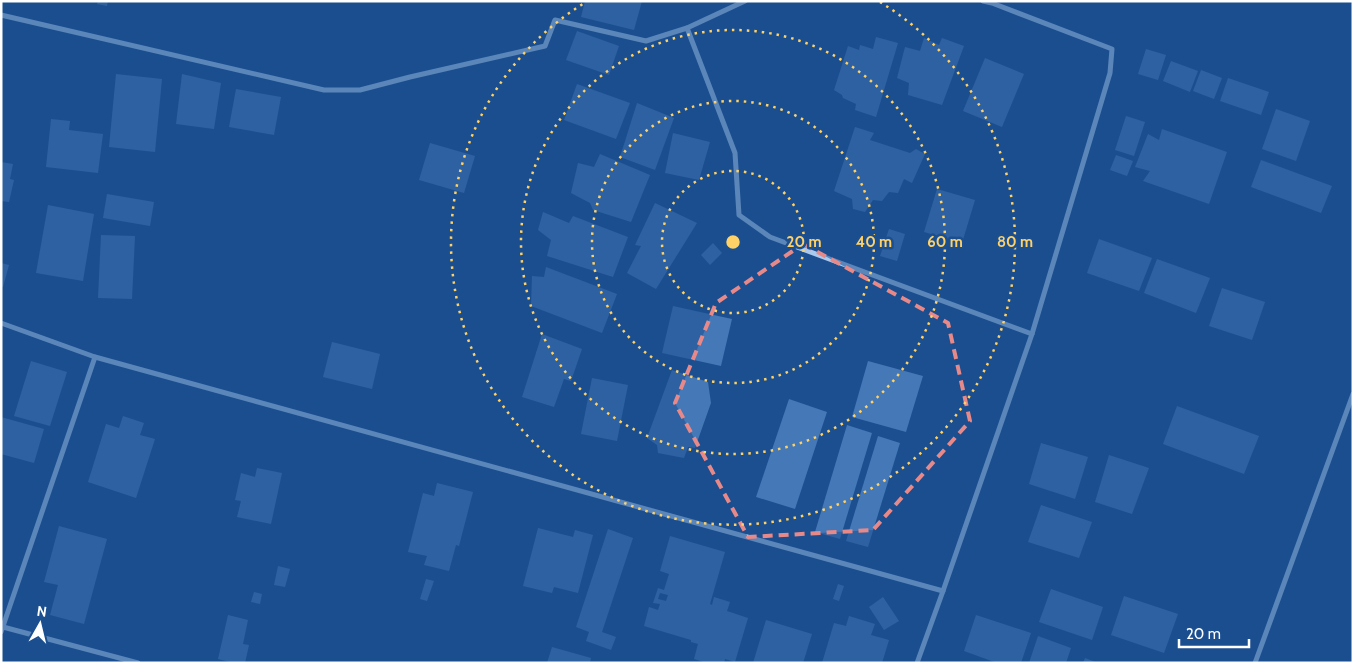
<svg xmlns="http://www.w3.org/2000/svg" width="1354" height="664" font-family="Cabin,sans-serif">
	<rect width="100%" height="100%" fill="#1b4f8f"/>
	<!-- building -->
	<g fill="#4478b7" fill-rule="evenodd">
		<path d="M98 1H108L107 6 97 4Z"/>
		<path d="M585 1H642L634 30 581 17Z"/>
		<path d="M577 31 619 46 609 75 566 60Z"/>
		<path d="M876 37 898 43 876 117 855 110 856 104 843 98 842 95 834 90 848 46 859 50 860 45 873 49Z"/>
		<path d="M924 38 939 45 942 38 964 46 942 105 908 95 909 83 897 78 905 47 920 51Z"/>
		<path d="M1146 49 1166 55 1158 80 1138 74Z"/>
		<path d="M985 58 1024 74 1002 127 963 111Z"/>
		<path d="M1171 61 1198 71 1190 92 1163 81Z"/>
		<path d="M1201 70 1222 78 1214 99 1193 91Z"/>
		<path d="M116 74 162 79 155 152 109 147Z"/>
		<path d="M182 74 221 83 214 129 176 124Z"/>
		<path d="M1228 78 1269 92 1261 115 1220 101Z"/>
		<path d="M577 84 630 103 616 139 564 120Z"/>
		<path d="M236 89 281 97 274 135 229 127Z"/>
		<path d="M637 103 674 118 655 170 620 157Z"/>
		<path d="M1276 109 1310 121 1296 161 1262 149Z"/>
		<path d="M1126 116 1145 122 1134 156 1115 150Z"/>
		<path d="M51 119 70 121 69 130 103 134 98 173 46 167Z"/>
		<path d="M855 127 874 133 870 140 910 153 916 149 925 154 912 183 904 179 898 193 889 192 882 201 873 200 865 212 853 209 852 199 834 191Z"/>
		<path d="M1162 129 1227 152 1209 204 1143 181 1150 171 1135 167 1148 134 1159 140Z"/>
		<path d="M673 133 710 142 699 180 665 173Z"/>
		<path d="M430 143 475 156 464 193 419 180Z"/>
		<path d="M600 154 650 175 631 222 593 210 590 203 571 193 578 163 594 167Z"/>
		<path d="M1116 155 1133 161 1127 176 1110 170Z"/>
		<path d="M1261 160 1332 186 1321 213 1251 187Z"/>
		<path d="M1 162 13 164 10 179 14 180 9 202 1 201Z"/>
		<path d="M937 189 975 200 962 243 924 232Z"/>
		<path d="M107 194 154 202 150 226 103 218Z"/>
		<path d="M655 203 697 223 656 289 627 273 641 246 635 245Z"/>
		<path d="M48 205 94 214 83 281 36 273Z"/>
		<path d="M543 212 569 223 573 216 628 237 613 277 547 256 551 240 538 230Z"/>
		<path d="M889 229 905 234 897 261 880 256Z"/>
		<path d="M101 235 135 236 132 299 98 298Z"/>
		<path d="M1099 239 1152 258 1139 291 1087 273Z"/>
		<path d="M713 243 722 253 710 265 701 255Z"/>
		<path d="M1157 259 1210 278 1196 313 1144 293Z"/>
		<path d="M1 263 9 265 3 287H1Z"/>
		<path d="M546 267 617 294 602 333 531 306 532 276 544 277Z"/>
		<path d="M1222 288 1265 302 1252 340 1209 326Z"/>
		<path d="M673 306 732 319 721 366 662 353Z"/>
		<path d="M542 334 582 349 571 381 564 379 554 407 522 397Z"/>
		<path d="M332 342 380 354 372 389 323 377Z"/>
		<path d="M31 361 67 372 50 426 14 416Z"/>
		<path d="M868 361 923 376 906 432 852 417Z"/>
		<path d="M672 370 708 382 711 403 695 448 688 447 684 458 658 453 657 445 647 438Z"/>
		<path d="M592 378 628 385 617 441 581 434Z"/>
		<path d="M789 399 827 412 795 509 756 497Z"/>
		<path d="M1177 406 1259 436 1244 474 1163 444Z"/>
		<path d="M123 416 144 423 140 435 155 439 136 498 88 482 106 424 119 428Z"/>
		<path d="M1 417 44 429 34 463 1 454Z"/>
		<path d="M847 425 872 433 840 539 815 532Z"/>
		<path d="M878 436 900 443 868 547 846 541Z"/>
		<path d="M1041 443 1088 457 1075 499 1029 484Z"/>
		<path d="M1109 455 1149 468 1132 514 1095 502Z"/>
		<path d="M257 468 282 473 271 524 237 517 241 501 235 500 241 473 255 477Z"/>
		<path d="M437 483 473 492 459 546 456 545 449 571 424 565 427 556 408 552 423 493 434 496Z"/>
		<path d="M1041 505 1092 522 1079 558 1028 542Z"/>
		<path d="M59 526 107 539 84 624 50 615 58 585 44 582Z"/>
		<path d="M538 528 573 537 575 530 593 535 578 593 554 587 552 593 523 586Z"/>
		<path d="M608 529 633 538 602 632 616 637 611 650 586 641 589 632 576 627Z"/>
		<path d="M670 536 725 552 710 604 712 605 714 597 730 602 727 611 748 618 735 662 725 659 724 663H707L694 659 698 644 691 642V640L644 626 649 607 658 610 660 604 653 603 658 588 664 590 669 574 660 571ZM660 593 668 595 666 601 658 599Z"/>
		<path d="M278 566 290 569 285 587 274 585Z"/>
		<path d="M426 579 434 581 427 601 420 599Z"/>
		<path d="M838 584 844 586 839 601 833 599Z"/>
		<path d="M1051 589 1103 607 1092 640 1039 622Z"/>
		<path d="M254 592 262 594 260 604 251 602Z"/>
		<path d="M1124 596 1178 614 1164 653 1111 635Z"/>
		<path d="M883 597 899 621 884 630 869 607Z"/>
		<path d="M228 615 248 620 243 644 249 645 245 663H234L218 659Z"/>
		<path d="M976 615 1031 633 1021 663H997L964 651Z"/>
		<path d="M849 616 875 624 871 635 889 640 882 663H822L834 623 846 626Z"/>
		<path d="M766 620 812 634 803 663H753Z"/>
		<path d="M1038 636 1071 648 1066 663H1029Z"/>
		<path d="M552 647 591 658 590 663H547Z"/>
		<path d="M1085 658 1098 663H1083Z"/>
	</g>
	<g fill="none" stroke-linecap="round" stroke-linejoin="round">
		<!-- minor -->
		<g stroke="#a9c9ee" stroke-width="5">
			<path d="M1 15 324 90H360L410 77 545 46 555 20 646 41 687 28 745 1"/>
			<path d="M687 28 735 153 739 215 770 237 1032 334"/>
			<path d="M1 323 95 357 943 591"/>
			<path d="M3 627 138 663"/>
			<path d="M1 632 95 357"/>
			<path d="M917 663 943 591 1032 334 1110 73 1112 49 992 3 983 1"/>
			<path d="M1255 663 1353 394"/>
		</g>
	</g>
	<!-- marked area -->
	<path d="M0 0H1354V664H0ZM803 244 948 323 970 421 873 530 748 537 675 403 716 303Z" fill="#1b4f8f" fill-opacity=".55" fill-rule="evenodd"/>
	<path fill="none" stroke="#e88989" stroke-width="4" stroke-dasharray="10 6" stroke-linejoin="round" d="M803 244 948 323 970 421 873 530 748 537 675 403 716 303Z"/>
	<!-- distance rings -->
	<g fill="none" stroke="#ffd166" stroke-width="2.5" stroke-dasharray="2.5 5">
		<circle cx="733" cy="242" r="71"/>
		<circle cx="733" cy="242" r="141"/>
		<circle cx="733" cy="242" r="212"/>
		<path d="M880 2A282 282 0 1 1 586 2"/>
	</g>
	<circle cx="733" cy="242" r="8" fill="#ffd166" stroke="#1b4f8f" stroke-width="2.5"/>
	<g font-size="15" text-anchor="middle" font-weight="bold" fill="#ffd166" stroke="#1b4f8f" stroke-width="5" stroke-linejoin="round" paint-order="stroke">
		<text x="804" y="247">20 m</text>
		<text x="874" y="247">40 m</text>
		<text x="945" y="247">60 m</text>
		<text x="1015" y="247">80 m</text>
	</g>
	<!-- border -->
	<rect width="1354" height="664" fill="none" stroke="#ffffff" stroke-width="5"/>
	<!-- north arrow -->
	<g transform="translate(40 624) rotate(8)" stroke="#1b4f8f" stroke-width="4" paint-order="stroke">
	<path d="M0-4L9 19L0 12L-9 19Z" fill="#ffffff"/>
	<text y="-8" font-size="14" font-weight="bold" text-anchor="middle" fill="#ffffff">N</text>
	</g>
	<!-- scale -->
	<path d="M1179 639v8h70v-8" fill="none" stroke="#ffffff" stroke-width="2.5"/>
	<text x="1186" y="639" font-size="15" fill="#ffffff" stroke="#1b4f8f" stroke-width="4" paint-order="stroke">20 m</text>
</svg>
